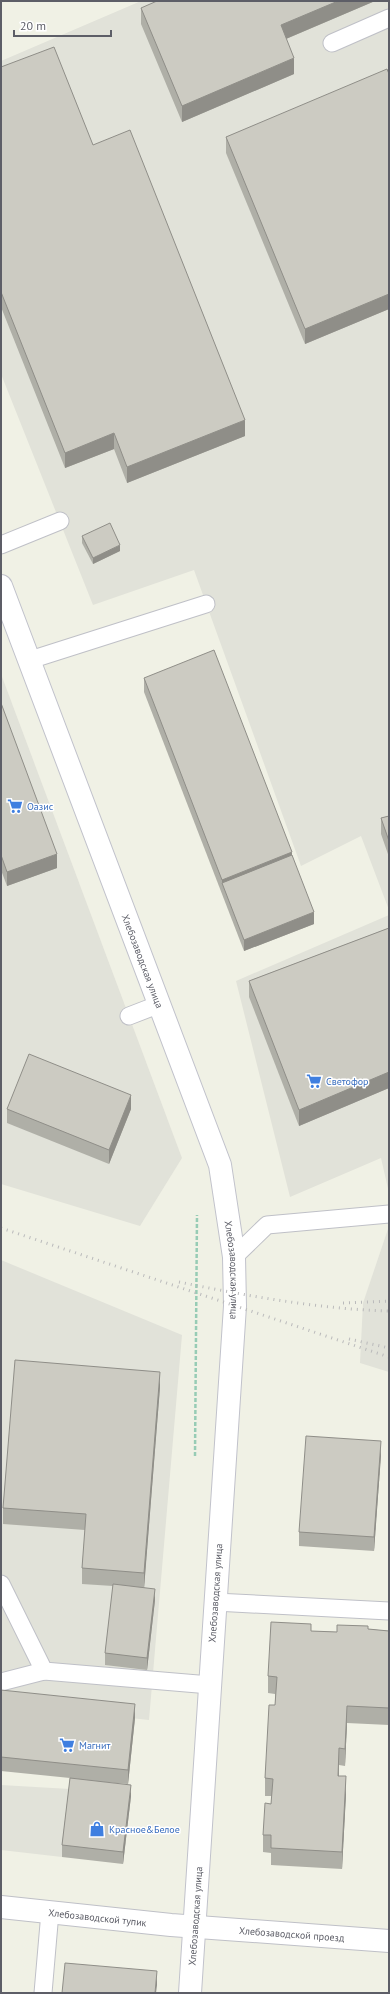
<svg xmlns="http://www.w3.org/2000/svg" width="390" height="1994" font-family="'PT Sans',sans-serif">
	<rect width="100%" height="100%" fill="#f0f1e5"/>
	<!-- industrial -->
	<g fill="#e1e2d9">
		<path d="M141 1H389V910L361 836 301 866 194 570 93 605 1 374V61Z"/>
		<path d="M1 674 182 1158 140 1226 1 1184Z"/>
		<path d="M389 915V1193L381 1158 290 1197 236 981Z"/>
		<path d="M389 1226V1372L360 1363 363 1303Z"/>
		<path d="M1 1260 182 1335 149 1720 1 1704Z"/>
		<path d="M1 1785 70 1789 62 1857 1 1850Z"/>
	</g>
	<g fill="none" stroke-linecap="round" stroke-linejoin="round">
		<!-- service casing -->
		<g stroke="#bfc0c7" stroke-width="19">
			<g id="service">
				<path d="M332 43 389 18"/>
				<path d="M1 545 60 521"/>
				<path d="M30 660 206 604"/>
				<path d="M129 1016 160 1004"/>
				<path d="M234 1257 267 1225 389 1214"/>
				<path d="M1 1584 44 1671 210 1685"/>
				<path d="M215 1602 389 1611"/>
				<path d="M1 1682 44 1671"/>
				<path d="M43 1993 50 1912"/>
			</g>
		</g>
		<!-- minor casing -->
		<g stroke="#bfc0c7" stroke-width="24">
			<g id="minor">
				<path id="s1" d="M1 1907 171 1925 389 1941"/>
			</g>
		</g>
		<!-- secondary casing -->
		<g stroke="#c1c2cb" stroke-width="24">
			<g id="secondary">
				<path id="s2" d="M1 586 220 1165 234 1257 235 1306 190 1993"/>
			</g>
		</g>
		<!-- path -->
		<path stroke="#97ccb5" stroke-width="2.5" stroke-dasharray="4 2" stroke-linecap="butt" d="M195 1456 197 1215"/>
		<!-- service -->
		<use href="#service" stroke="#fff" stroke-width="17"/>
		<!-- minor -->
		<use href="#minor" stroke="#fff" stroke-width="22"/>
		<!-- secondary -->
		<use href="#secondary" stroke="#fff" stroke-width="22"/>
		<!-- rail -->
		<g stroke="#bababb" stroke-width="3" stroke-dasharray="1 5" stroke-linecap="butt">
			<path d="M1 1228 389 1357"/>
			<path d="M179 1282C248 1296 319 1309 389 1311"/>
			<path d="M343 1303 389 1301"/>
			<path d="M349 1339 389 1348"/>
		</g>
	</g>
	<!-- wall -->
	<g fill="#afafa7">
		<path d="M375 1 286 39 294 74 182 122 141 24V8Z"/>
		<path d="M1 67 93 145 245 436 127 483 114 449 65 468 1 307Z"/>
		<path d="M389 74V309L305 344 226 153V137Z"/>
		<path d="M82 536 120 551 93 564 82 543Z"/>
		<path d="M144 678 292 855 314 924 244 951 144 692Z"/>
		<path d="M1 703 57 868 7 886 1 870Z"/>
		<path d="M389 816V857L381 834V818Z"/>
		<path d="M389 928V1088L299 1126 249 997V981Z"/>
		<path d="M7 1109H131L109 1164 7 1123Z"/>
		<path d="M160 1387 144 1587 155 1600 147 1670 105 1665V1653L113 1586 82 1584V1568L85 1530 3 1524V1508Z"/>
		<path d="M381 1455 374 1551 299 1546V1532Z"/>
		<path d="M368 1629 389 1631V1725L347 1723 345 1766 339 1765V1776L346 1794 342 1869 271 1865V1853L263 1852V1835L271 1804 272 1796H265V1778L275 1705V1694L268 1693V1676L311 1631 337 1632Z"/>
		<path d="M1 1690 135 1718 128 1784 102 1782 131 1796 123 1864 62 1857V1845L70 1778 1 1771Z"/>
	</g>
	<!-- shaded-wall -->
	<g fill="#8f8e88">
		<path d="M338 1H375L281 41V25Z"/>
		<path d="M294 58V74L182 122V106Z"/>
		<path d="M389 294V309L305 344V329Z"/>
		<path d="M245 420V436L127 483V467Z"/>
		<path d="M114 433V449L65 468V453Z"/>
		<path d="M120 545V551L93 564V558Z"/>
		<path d="M292 852V867L222 883V880Z"/>
		<path d="M57 854V868L7 886V872Z"/>
		<path d="M314 912V924L244 951V940Z"/>
		<path d="M389 1072V1088L299 1126V1110Z"/>
		<path d="M131 1095V1109L109 1164V1150Z"/>
		<path d="M160 1372V1387L144 1589V1573Z"/>
		<path d="M381 1441V1455L374 1551V1537Z"/>
		<path d="M155 1589V1600L147 1670V1658Z"/>
		<path d="M135 1704V1718L128 1784V1770Z"/>
		<path d="M347 1706V1723L345 1766V1749Z"/>
		<path d="M339 1748V1765L338 1793V1776Z"/>
		<path d="M346 1776V1794L342 1869V1852Z"/>
		<path d="M131 1785V1796L123 1864V1852Z"/>
		<path d="M157 1971V1985L156 1993H155Z"/>
	</g>
	<!-- building -->
	<g fill="#cccbc2" stroke="#8f8e88">
		<path d="M157 1H338L281 25 294 58 182 106 141 8Z"/>
		<path d="M54 47 93 145 130 130 245 420 127 467 114 433 65 453 1 292V67Z"/>
		<path d="M387 69 389 74V294L305 329 226 137Z"/>
		<path d="M110 523 120 545 93 558 82 536Z"/>
		<path d="M214 650 292 852 222 880 144 678Z"/>
		<path d="M1 703 57 854 7 872 1 855Z"/>
		<path d="M389 816V841L381 818Z"/>
		<path d="M292 855 314 912 244 940 222 883Z"/>
		<path d="M389 928V1072L299 1110 249 981Z"/>
		<path d="M29 1054 131 1095 109 1150 7 1109Z"/>
		<path d="M15 1360 160 1372 144 1573 82 1568 86 1514 3 1508Z"/>
		<path d="M306 1436 381 1441 374 1537 299 1532Z"/>
		<path d="M113 1584 155 1589 147 1658 105 1653Z"/>
		<path d="M271 1622 311 1624V1631L337 1632V1625L368 1626V1629L389 1631V1708L347 1706 345 1749 339 1748 338 1776H346L342 1852 271 1848V1835H263L265 1803 271 1804 273 1779 265 1778 269 1705H275L277 1677 268 1676Z"/>
		<path d="M1 1690 135 1704 128 1770 1 1757Z"/>
		<path d="M70 1778 131 1785 123 1852 62 1845Z"/>
		<path d="M65 1963 157 1971 155 1993H62Z"/>
	</g>
	<!-- icons -->
	<defs>
		<g id="supermarket-bare" transform="scale(1.2)"><path d="M-6-5.5h2.5l.6 2H6L4.5 2H-2.5L-4.4-4H-6ZM-1.5 3.2a1.3 1.3 0 1 0 .1 0ZM3 3.2a1.3 1.3 0 1 0 .1 0Z" fill="#3f7fe0" stroke="#fff" stroke-width="2.5" paint-order="stroke"/></g>
		<g id="shop-bare" transform="scale(1.2)"><path d="M-5-2.5h2.3a2.7 3.5 0 0 1 5.4 0H5L5.5 6h-11ZM-1.5-2.5h3a1.5 2.3 0 0 0-3 0Z" fill="#3f7fe0" stroke="#fff" stroke-width="2.5" paint-order="stroke"/></g>
	</defs>
	<g fill-rule="evenodd">
		<use href="#supermarket-bare" x="15" y="806"/>
		<use href="#supermarket-bare" x="314" y="1081"/>
		<use href="#supermarket-bare" x="67" y="1745"/>
		<use href="#shop-bare" x="97" y="1829"/>
	</g>
	<g text-anchor="middle" stroke-width="3" stroke-linejoin="round" paint-order="stroke">
		<!-- shop labels -->
		<g font-size="10" fill="#366cbe" stroke="#fff" text-anchor="start">
			<text x="27" y="810">Оазис</text>
			<text x="326" y="1085">Светофор</text>
			<text x="79" y="1749">Магнит</text>
			<text x="109" y="1833">Красное&amp;Белое</text>
		</g>
		<!-- street labels -->
		<g font-size="10" fill="#5d5e67" stroke="#fff">
			<text dy="4" stroke="none"><textPath href="#s2" startOffset="401">Хлебозаводская улица</textPath></text>
			<text dy="4" stroke="none"><textPath href="#s2" startOffset="725">Хлебозаводская улица</textPath></text>
			<text transform="translate(215 1593) rotate(-86)" y="4">Хлебозаводская улица</text>
			<text transform="translate(195 1916) rotate(-86)" y="4">Хлебозаводская улица</text>
			<text dy="4" stroke="none"><textPath href="#s1" startOffset="97">Хлебозаводской тупик</textPath></text>
			<text dy="4" stroke="none"><textPath href="#s1" startOffset="292">Хлебозаводской проезд</textPath></text>
		</g>
	</g>
	<!-- border -->
	<rect width="390" height="1994" fill="none" stroke="#5d5e67" stroke-width="4"/>
	<!-- scale -->
	<path d="M14 30v6h97v-6" fill="none" stroke="#5d5e67" stroke-width="2"/>
	<text x="20" y="30" font-size="12" fill="#5d5e67" stroke="#ffffff" stroke-width="3" paint-order="stroke">20 m</text>
</svg>
